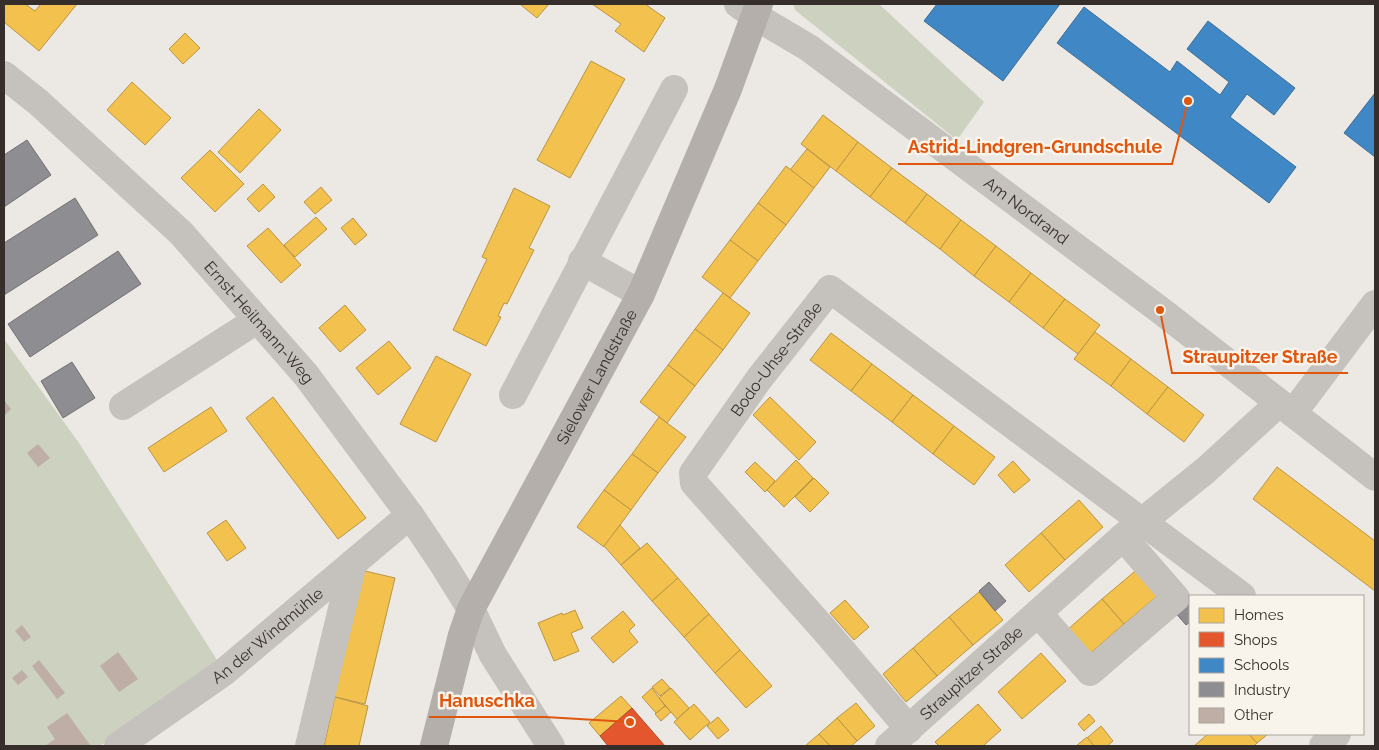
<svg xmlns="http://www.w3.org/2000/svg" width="1379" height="750" font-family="Raleway,sans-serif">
	<rect width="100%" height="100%" fill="#ece8e3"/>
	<!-- green -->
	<g fill="#cdd1bf">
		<path d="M793 4H879L984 102 957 140 795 10Z"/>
		<path d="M4 339 79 443 219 663 100 746H4Z"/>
	</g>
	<!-- homes -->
	<g fill="#f2c14e" stroke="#ba9543">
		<path d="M4 4H25L35 11 41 4H77L39 51 4 22Z"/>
		<path d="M522 4H549L537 18 521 5Z"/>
		<path d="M592 4H645L665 18 644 52 615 31 621 24Z"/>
		<path d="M185 33 200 48 183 64 169 49Z"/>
		<path d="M591 61 625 79 570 178 537 160Z"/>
		<path d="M132 82 171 118 145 145 107 110Z"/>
		<path d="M259 109 281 130 240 173 218 152Z"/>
		<path d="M823 115 858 142 836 171 801 144Z"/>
		<path d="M858 142 892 168 870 197 836 171Z"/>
		<path d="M807 149 830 167 814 188 790 170Z"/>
		<path d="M210 150 244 184 215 212 181 178Z"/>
		<path d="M786 166 814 188 786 225 758 203Z"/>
		<path d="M892 168 927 194 905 223 870 197Z"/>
		<path d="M263 184 275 197 259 212 247 199Z"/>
		<path d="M321 187 332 200 315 214 304 202Z"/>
		<path d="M514 188 550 206 529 248 534 250 507 304 504 303 498 316 501 317 486 346 453 330 487 259 482 257Z"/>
		<path d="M927 194 961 220 940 249 905 223Z"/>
		<path d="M758 203 786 225 758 261 730 240Z"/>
		<path d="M316 217 327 229 295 257 284 245Z"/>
		<path d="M353 218 367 235 355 245 341 228Z"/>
		<path d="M961 220 996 246 974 276 940 249Z"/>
		<path d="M268 228 301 265 281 283 247 246Z"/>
		<path d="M730 240 758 261 730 298 702 277Z"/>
		<path d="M996 246 1031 273 1009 302 974 276Z"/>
		<path d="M1031 273 1065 299 1043 328 1009 302Z"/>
		<path d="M723 293 750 313 723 350 695 329Z"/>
		<path d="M1065 299 1100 325 1078 354 1043 328Z"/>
		<path d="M345 305 366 330 340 352 319 328Z"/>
		<path d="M695 329 723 350 695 386 668 365Z"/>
		<path d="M1095 332 1131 359 1111 386 1074 359Z"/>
		<path d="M831 333 872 364 851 391 810 360Z"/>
		<path d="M389 341 411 368 378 395 356 368Z"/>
		<path d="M436 356 471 374 436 442 400 424Z"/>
		<path d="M1131 359 1168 387 1147 414 1111 386Z"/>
		<path d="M872 364 913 395 892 422 851 391Z"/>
		<path d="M668 365 695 386 667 423 640 402Z"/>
		<path d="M1168 387 1204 415 1184 442 1147 414Z"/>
		<path d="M913 395 954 426 933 454 892 422Z"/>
		<path d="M273 397 366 518 338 539 246 418Z"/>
		<path d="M770 397 816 442 799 460 753 415Z"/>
		<path d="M211 407 227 431 164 472 148 448Z"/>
		<path d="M659 417 686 437 658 473 632 454Z"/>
		<path d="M954 426 995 457 974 485 933 454Z"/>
		<path d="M632 454 658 473 631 510 604 490Z"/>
		<path d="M796 460 813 478 784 507 767 490Z"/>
		<path d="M1013 461 1030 480 1014 493 998 475Z"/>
		<path d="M755 462 775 481 765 492 745 472Z"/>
		<path d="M1277 467 1375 541V591L1253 499Z"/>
		<path d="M814 478 829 493 810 512 795 497Z"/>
		<path d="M604 490 631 510 604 547 577 527Z"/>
		<path d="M1079 500 1103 527 1065 560 1041 533Z"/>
		<path d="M226 520 246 548 227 561 207 533Z"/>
		<path d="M620 525 640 548 621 565 604 546Z"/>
		<path d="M1041 533 1065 560 1029 592 1005 565Z"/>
		<path d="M647 543 678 578 652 601 621 565Z"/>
		<path d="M1140 567 1162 592 1124 624 1102 599Z"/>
		<path d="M361 570 395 578 365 704 331 696Z"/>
		<path d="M678 578 709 614 684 637 652 601Z"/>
		<path d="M979 592 1003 620 973 645 949 617Z"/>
		<path d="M1102 599 1124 624 1086 657 1065 632Z"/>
		<path d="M845 600 869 627 854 640 830 613Z"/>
		<path d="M575 610 583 628 571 633 579 651 554 661 538 623 562 613 563 615Z"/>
		<path d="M623 611 635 625 629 631 638 642 613 663 591 638Z"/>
		<path d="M709 614 740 650 715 673 684 637Z"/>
		<path d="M949 617 973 645 937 676 913 648Z"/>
		<path d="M913 648 937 676 906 702 883 674Z"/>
		<path d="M740 650 772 686 746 708 715 673Z"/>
		<path d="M1041 653 1066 681 1022 719 998 692Z"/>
		<path d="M662 679 670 688 660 696 652 687Z"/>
		<path d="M652 688 665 706 656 713 642 697Z"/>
		<path d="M671 688 689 708 677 719 659 698Z"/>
		<path d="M621 696 632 708 600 736 589 723Z"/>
		<path d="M335 697 368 706 359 746H324Z"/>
		<path d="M856 703 875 726 857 741 837 718Z"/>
		<path d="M694 704 710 722 690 740 674 722Z"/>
		<path d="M978 704 1001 730 983 746H939L935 742Z"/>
		<path d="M665 706 671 712 661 721 655 714Z"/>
		<path d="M1089 714 1095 721 1084 731 1078 724Z"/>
		<path d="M718 717 729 730 718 739 707 726Z"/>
		<path d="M837 718 857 741 851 746H830L819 734Z"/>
		<path d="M1101 726 1113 741 1107 746H1094L1087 738Z"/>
		<path d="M819 734 830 746H805Z"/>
		<path d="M1208 734H1249L1257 743 1254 746H1194Z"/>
		<path d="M1249 734H1268L1257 743Z"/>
		<path d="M1087 737 1094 746H1076Z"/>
	</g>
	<!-- shops -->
	<path fill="#e4572e" stroke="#b04b2d" d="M632 708 665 746H608L600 736Z"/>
	<!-- schools -->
	<g fill="#3f88c5" stroke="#3c6d96">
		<path d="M937 4H1060L1003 81 924 21Z"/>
		<path d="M1084 7 1170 72 1177 61 1220 95 1229 82 1187 49 1208 21 1295 88 1274 115 1247 94 1230 117 1296 167 1269 203 1057 43Z"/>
		<path d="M1375 93V157L1344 133Z"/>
	</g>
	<!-- industry -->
	<g fill="#8d8d92" stroke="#737073">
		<path d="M27 140 51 175 4 207V155Z"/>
		<path d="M75 198 98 235 4 295V243Z"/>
		<path d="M118 251 141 284 30 357 8 324Z"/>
		<path d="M72 362 95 398 63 418 41 381Z"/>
		<path d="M989 582 1006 601 995 611 979 591Z"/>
		<path d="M1187 598 1190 601V622L1186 625 1173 610Z"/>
	</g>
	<!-- building -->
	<g fill="#beaea6">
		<path d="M4 400 11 409 4 416Z"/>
		<path d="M38 444 50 458 38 467 27 453Z"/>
		<path d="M22 625 31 637 24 642 15 631Z"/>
		<path d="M118 652 138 679 119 692 100 666Z"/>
		<path d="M39 660 65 693 57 699 32 666Z"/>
		<path d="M22 670 28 677 18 685 12 678Z"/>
		<path d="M67 713 90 745 45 746 55 739 47 727Z"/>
	</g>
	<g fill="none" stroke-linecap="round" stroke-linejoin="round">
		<!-- minor -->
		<g stroke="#c5c1bc" stroke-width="28">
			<path id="s1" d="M738 4 755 16 809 48 1160 310 1375 477"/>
			<path id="s2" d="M4 75 38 102 181 233 306 375 410 515 443 564 471 609 493 655 551 746"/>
			<path d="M582 261 641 294"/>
			<path d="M513 395 674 89"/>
			<path d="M123 406 257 320"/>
			<path d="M1293 413 1375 304"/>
			<path d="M1038 613 1090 672 1176 598 1123 537"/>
			<path id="s3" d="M909 729 828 634 694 483 693 473 759 379 830 289 1242 596"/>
			<path id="s4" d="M118 746 224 672 410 515"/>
			<path d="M309 746 353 563"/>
			<path id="s5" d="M889 746 1123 537 1206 470 1279 403"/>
			<path d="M1323 746 1337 734"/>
		</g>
		<!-- major -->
		<path stroke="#b4afab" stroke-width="28" id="s6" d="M434 746 462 635 471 609 641 294 728 89 759 4"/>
	</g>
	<g text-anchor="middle" stroke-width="5" stroke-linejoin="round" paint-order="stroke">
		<!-- street labels -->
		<g font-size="16" fill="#362e2a" stroke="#f8f3eb">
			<text dy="6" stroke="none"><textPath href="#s1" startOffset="355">Am Nordrand</textPath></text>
			<text dy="6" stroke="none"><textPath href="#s2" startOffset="356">Ernst-Heilmann-Weg</textPath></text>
			<text dy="6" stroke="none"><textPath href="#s3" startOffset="478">Bodo-Uhse-Straße</textPath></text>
			<text dy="6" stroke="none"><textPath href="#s6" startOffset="406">Sielower Landstraße</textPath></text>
			<text dy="6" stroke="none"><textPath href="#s4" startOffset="186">An der Windmühle</textPath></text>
			<text dy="6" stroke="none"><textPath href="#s5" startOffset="110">Straupitzer Straße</textPath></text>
		</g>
	</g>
	<!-- callouts -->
	<path fill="none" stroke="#df570e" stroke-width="2" d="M1188 101L1172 164H898M1160 310L1172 373H1348M630 722L545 717H429"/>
	<g fill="#df570e" stroke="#f8f3eb" stroke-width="2">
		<circle cx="1188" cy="101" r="5"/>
		<circle cx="1160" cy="310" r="5"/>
		<circle cx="630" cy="722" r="5"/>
	</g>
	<g font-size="18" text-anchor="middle" font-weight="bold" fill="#df570e" stroke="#f8f3eb" stroke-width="5" stroke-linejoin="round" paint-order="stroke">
		<text x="1035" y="153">Astrid-Lindgren-Grundschule</text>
		<text x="1260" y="363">Straupitzer Straße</text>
		<text x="487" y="707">Hanuschka</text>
	</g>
	<!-- border -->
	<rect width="1379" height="750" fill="none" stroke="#362e2a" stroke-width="10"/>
	<!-- legend -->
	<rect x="1189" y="595" width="175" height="140" fill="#f8f3eb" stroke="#aaa49e"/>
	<rect x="1199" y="608" width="25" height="15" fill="#f2c14e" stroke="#aaa49e"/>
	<text x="1234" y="620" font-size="15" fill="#362e2a">Homes</text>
	<rect x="1199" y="632" width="25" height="15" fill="#e4572e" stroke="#aaa49e"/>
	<text x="1234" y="645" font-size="15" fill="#362e2a">Shops</text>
	<rect x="1199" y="658" width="25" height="15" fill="#3f88c5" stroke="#aaa49e"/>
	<text x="1234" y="670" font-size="15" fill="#362e2a">Schools</text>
	<rect x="1199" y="682" width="25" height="15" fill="#8d8d92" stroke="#aaa49e"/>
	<text x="1234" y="695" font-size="15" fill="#362e2a">Industry</text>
	<rect x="1199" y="708" width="25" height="15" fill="#beaea6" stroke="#aaa49e"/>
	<text x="1234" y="720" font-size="15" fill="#362e2a">Other</text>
</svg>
